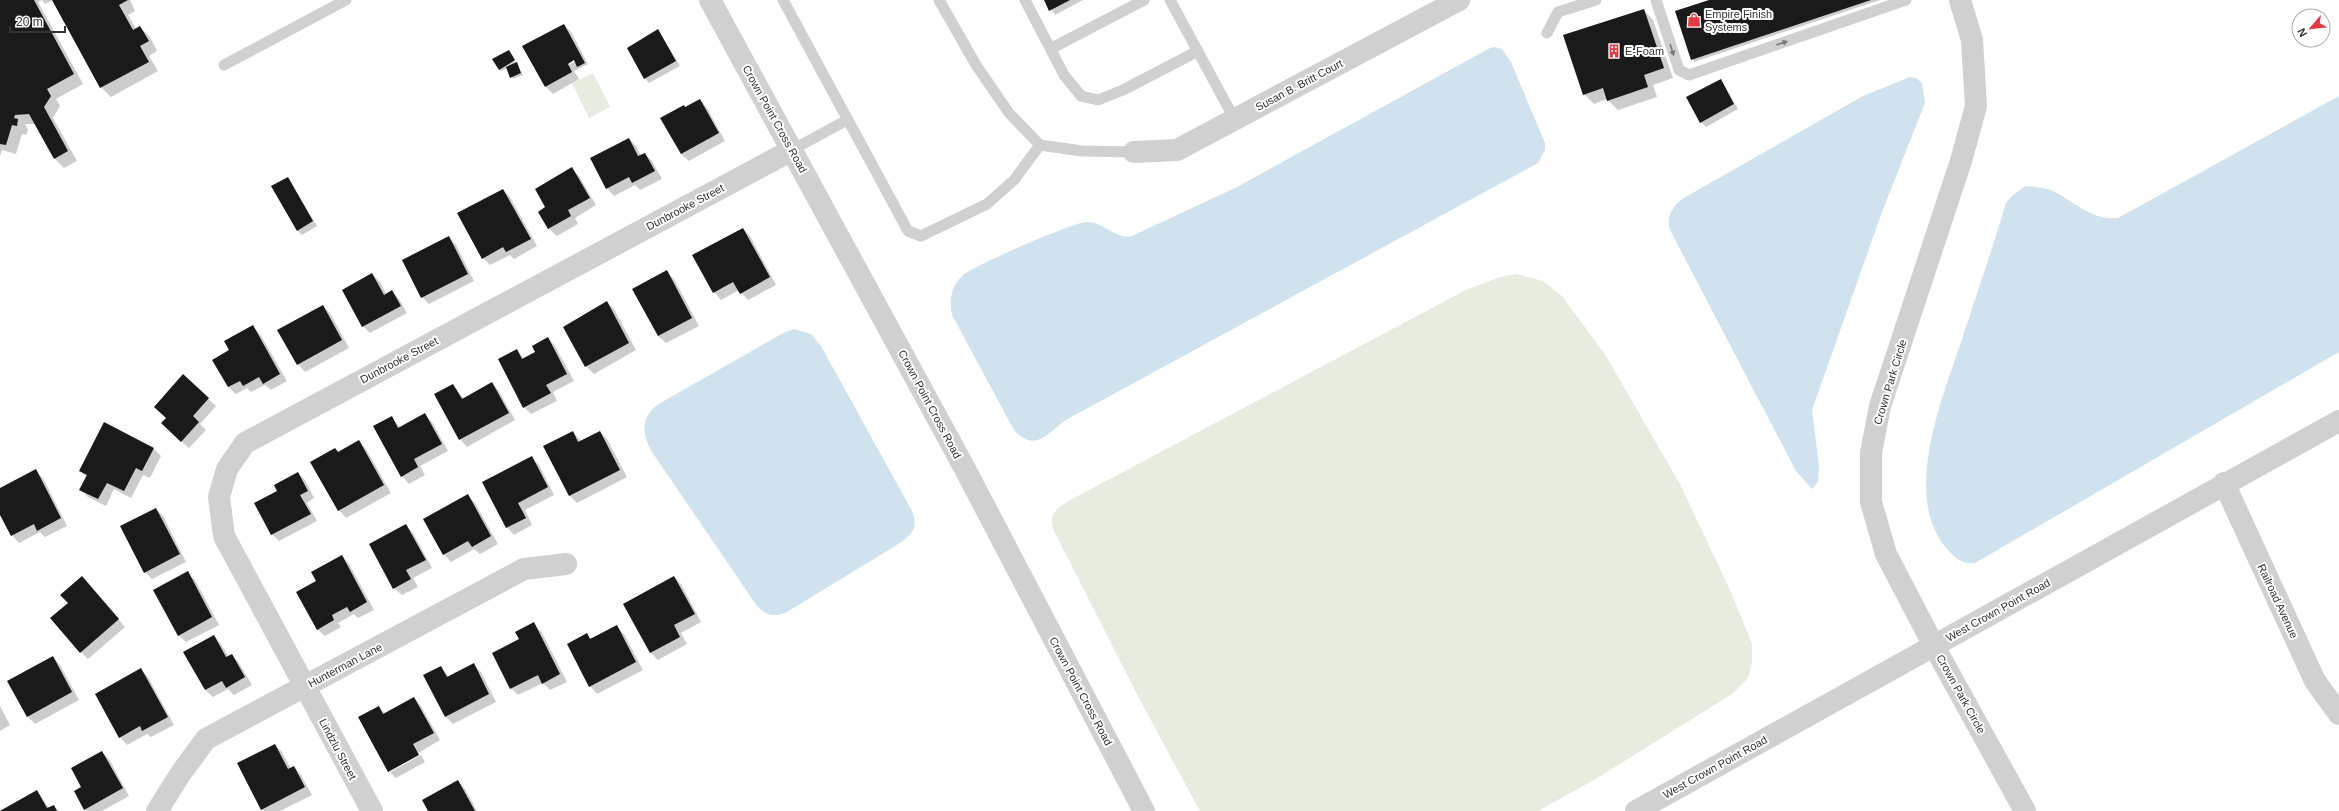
<svg xmlns="http://www.w3.org/2000/svg" width="2339" height="811" font-family="Helvetica,sans-serif">
	<rect width="100%" height="100%" fill="#fff"/>
	<!-- green -->
	<g fill="#e6ecdf">
		<path d="M593 73 610 107 589 118 572 83Z"/>
		<path d="M1517 274 1543 281 1562 296 1606 356 1680 484 1731 592 1752 644V663L1748 678 1732 694 1599 777 1538 811H1200L1141 702 1053 529C1049 511 1058 508 1072 499L1466 290 1500 277Z"/>
	</g>
	<!-- water -->
	<g fill="#cfe2ee">
		<path d="M1495 47 1502 49 1511 62 1545 143V150L1538 163 1064 421C1045 436 1035 452 1014 430L952 315C949 302 951 286 962 276 972 266 1072 223 1086 222 1103 221 1116 240 1132 236L1237 187 1490 48Z"/>
		<path d="M1910 77 1916 78 1922 83 1925 103 1882 212 1812 410 1819 466 1818 482 1812 489 1796 471 1670 230C1666 218 1672 207 1682 199L1863 96Z"/>
		<path d="M2339 96V352L1975 563C1962 564 1956 559 1947 549 1899 494 1946 390 1965 330 1979 288 1993 246 2006 203L2012 196 2025 186C2034 187 2044 187 2053 191 2075 202 2092 221 2118 218Z"/>
		<path d="M794 329 811 334 821 346 912 511C918 527 914 533 900 543L787 612C774 618 766 615 757 606L652 452C642 434 640 419 657 405L785 332Z"/>
	</g>
	<!-- shadow -->
	<g fill="#0003" fill-rule="evenodd">
		<path d="M0 0H53L45 4 42 0 38 2 83 84 56 99 60 106 53 118 77 161 64 168 54 158 36 124H25L28 130 26 135 22 134 16 154 2 150 0 156Z"/>
		<path d="M53 0H130L135 11 128 15 136 29 140 27 150 37 157 51 149 56 158 71 111 97 101 87Z"/>
		<path d="M1045 0H1083L1055 15Z"/>
		<path d="M1712 0H1880L1694 62 1676 12Z"/>
		<path d="M1644 10 1653 20 1673 78 1653 85 1657 97 1618 110 1607 99 1594 104 1584 94Z"/>
		<path d="M564 25 571 32 588 64 574 71 579 79 553 94 545 86ZM574 59 576 61 564 67 563 65Z"/>
		<path d="M658 30 680 66 649 83 645 78Z"/>
		<path d="M510 53 523 75 513 79 507 68 501 71 499 69Z"/>
		<path d="M1721 80 1738 109 1706 127 1701 122Z"/>
		<path d="M700 100 707 108 725 141 689 161 681 154 686 108Z"/>
		<path d="M629 139 636 146 641 156 645 154 652 161 662 179 640 190 635 185 614 196 607 188Z"/>
		<path d="M572 169 579 176 596 205 575 218 578 224 557 236 549 229 539 212 547 207Z"/>
		<path d="M288 178 317 226 302 235 297 230Z"/>
		<path d="M503 190 510 197 537 246 514 259 510 255 490 265 483 258Z"/>
		<path d="M743 229 750 236 776 285 748 300 739 290 721 300 714 292 694 255Z"/>
		<path d="M449 238 456 245 474 281 429 304 422 297Z"/>
		<path d="M666 272 674 279 699 326 666 343 658 336Z"/>
		<path d="M372 274 380 282 386 294 392 291 399 299 407 313 370 333 363 326Z"/>
		<path d="M606 302 614 309 636 350 594 374 586 366 565 327Z"/>
		<path d="M323 306 330 313 349 348 305 372 298 364Z"/>
		<path d="M253 327 260 334 287 381 271 390 265 385 251 392 247 388 236 394 228 387 214 360 230 351Z"/>
		<path d="M548 338 555 346 574 381 553 392 557 401 531 414 524 407 517 351 524 358 537 352Z"/>
		<path d="M183 376 216 406 200 424 206 430 189 448 170 431Z"/>
		<path d="M492 383 499 391 515 420 467 447 460 439 453 385 464 399Z"/>
		<path d="M425 415 432 422 448 451 420 466 425 475 409 484 402 476 392 418 401 428Z"/>
		<path d="M573 432 581 441 600 432 607 439 627 477 577 503 569 495Z"/>
		<path d="M359 441 366 449 391 493 346 518 339 510 335 449 339 453Z"/>
		<path d="M154 449 161 456 150 478 143 475 131 498 114 489 106 506 88 497 81 490 87 477 81 471Z"/>
		<path d="M531 457 539 465 554 495 525 510 532 525 514 535 507 527Z"/>
		<path d="M35 471 43 478 67 526 45 537 40 532 19 543 12 535 0 513V489Z"/>
		<path d="M298 473 305 480 314 498 307 503 317 521 279 541 272 534 278 491Z"/>
		<path d="M468 496 475 503 498 544 480 554 474 549 451 562 444 554Z"/>
		<path d="M156 509 163 516 186 562 152 579 145 572Z"/>
		<path d="M406 525 413 533 432 568 413 578 418 587 402 595 394 588Z"/>
		<path d="M342 556 349 564 374 610 358 618 354 614 338 623 341 627 325 636 317 629Z"/>
		<path d="M187 573 195 580 219 625 186 642 178 635Z"/>
		<path d="M674 577 681 584 701 622 681 633 687 644 658 660 651 653 624 604Z"/>
		<path d="M89 585 125 627 88 659 81 652Z"/>
		<path d="M533 624 541 631 567 682 550 690 543 683 518 695 511 688 520 639Z"/>
		<path d="M616 626 624 634 643 670 597 694 590 686 587 635 592 639Z"/>
		<path d="M214 636 221 644 229 657 232 655 239 663 252 685 234 695 228 689 213 697 205 690Z"/>
		<path d="M53 657 60 665 79 700 35 724 28 717 9 682Z"/>
		<path d="M474 665 481 672 496 702 453 724 446 717 441 667 449 677Z"/>
		<path d="M140 669 148 677 174 725 151 737 147 734 127 745 120 737Z"/>
		<path d="M414 698 421 706 440 740 390 770V772L421 755 425 762 396 778 389 771 378 707 386 714Z"/>
		<path d="M0 706 10 725 0 731Z"/>
		<path d="M275 745 282 752 291 769 294 767 301 775 312 795 280 811H264L262 809Z"/>
		<path d="M102 752 109 759 129 796 102 811H86L82 788Z"/>
		<path d="M458 781 465 789 477 811H430Z"/>
		<path d="M37 791 49 808 53 806 59 811H0Z"/>
	</g>
	<!-- building -->
	<g fill="#1a1a1a">
		<path d="M0 0H34L74 74 47 89 51 96 44 107 68 151 54 159 29 114 15 115 14 118 18 119 17 126 12 125 6 145 0 144Z"/>
		<path d="M52 0H128L119 5 133 30 140 26 149 41 140 46 149 62 100 88Z"/>
		<path d="M1044 0H1070L1049 11Z"/>
		<path d="M1709 0H1871L1691 60 1675 11Z"/>
		<path d="M1644 9 1664 68 1644 75 1648 87 1607 101 1603 88 1583 95 1563 35Z"/>
		<path d="M564 24 585 63 577 67 574 60 568 64 572 72 545 87 522 46Z"/>
		<path d="M658 29 676 61 644 79 627 48Z"/>
		<path d="M509 50 515 60 499 70 492 59Z"/>
		<path d="M517 62 521 73 510 78 506 67Z"/>
		<path d="M1721 79 1734 104 1700 123 1686 97Z"/>
		<path d="M700 99 719 133 681 154 660 118 684 105 685 107Z"/>
		<path d="M629 138 638 156 645 153 655 171 632 183 629 177 606 189 590 158Z"/>
		<path d="M572 167 590 198 568 210 571 216 548 229 538 212 545 207 535 189Z"/>
		<path d="M288 177 313 221 297 231 271 186Z"/>
		<path d="M503 189 531 239 506 252 503 247 482 259 457 213Z"/>
		<path d="M743 228 770 277 740 294 733 282 713 293 692 255Z"/>
		<path d="M449 236 468 274 421 298 402 260Z"/>
		<path d="M667 270 692 318 658 336 632 289Z"/>
		<path d="M372 273 384 295 392 290 401 306 362 327 342 290Z"/>
		<path d="M607 301 629 343 585 367 563 327Z"/>
		<path d="M323 305 342 340 297 365 277 330Z"/>
		<path d="M253 325 280 374 263 384 259 377 243 386 240 381 228 387 212 360 229 350 224 341Z"/>
		<path d="M548 337 567 374 546 385 551 393 523 408 498 359 517 349 522 359 535 352 532 346Z"/>
		<path d="M183 374 209 398 193 416 199 422 181 442 161 423 166 418 154 407Z"/>
		<path d="M492 382 509 413 459 440 434 394 453 384 462 399Z"/>
		<path d="M425 413 442 444 414 459 418 467 401 477 373 426 392 416 398 428Z"/>
		<path d="M104 422 154 448 142 471 136 468 124 491 107 483 98 499 79 490 87 475 79 471Z"/>
		<path d="M573 431 578 442 600 431 620 470 569 496 543 446Z"/>
		<path d="M359 440 384 485 338 511 310 462 335 448 338 452Z"/>
		<path d="M532 456 548 487 518 503 526 518 506 528 482 482Z"/>
		<path d="M36 469 61 518 37 531 34 524 11 536 0 515V488Z"/>
		<path d="M298 472 308 491 300 495 311 514 271 535 254 503 277 491 274 485Z"/>
		<path d="M468 494 491 536 472 547 468 541 443 555 423 519Z"/>
		<path d="M156 508 180 554 144 573 120 526Z"/>
		<path d="M406 524 426 560 406 570 411 579 393 589 369 544Z"/>
		<path d="M342 555 367 602 350 612 347 607 332 615 334 620 317 630 296 592 316 581 311 572Z"/>
		<path d="M188 571 212 617 178 636 153 590Z"/>
		<path d="M82 576 119 619 80 653 50 618 68 603 60 595Z"/>
		<path d="M674 576 695 614 674 625 680 637 650 653 623 604Z"/>
		<path d="M534 622 560 674 542 684 538 675 510 689 492 653 519 639 515 632Z"/>
		<path d="M617 625 636 662 589 687 567 644 587 633 590 639Z"/>
		<path d="M214 635 226 657 232 654 245 677 226 688 222 681 205 690 183 652Z"/>
		<path d="M53 656 72 692 27 717 7 681Z"/>
		<path d="M474 663 489 694 445 717 423 675 441 666 447 677Z"/>
		<path d="M141 668 168 717 142 731 140 726 119 738 95 694Z"/>
		<path d="M414 697 434 733 413 744 419 755 388 772 358 717 379 706 383 714Z"/>
		<path d="M275 744 288 769 294 766 305 787 261 810 237 763Z"/>
		<path d="M102 751 123 788 84 810 74 791 81 787 71 768Z"/>
		<path d="M458 780 475 811H428L422 800Z"/>
		<path d="M37 790 47 808 54 805 57 811H0Z"/>
	</g>
	<g fill="none" stroke-linecap="round" stroke-linejoin="round">
		<!-- service -->
		<g stroke="#d0d0d0" stroke-width="11">
			<path d="M783 0 908 231 921 236 987 204 1014 180 1040 145"/>
			<path d="M939 0 976 65 1009 113 1040 145 1082 151 1134 152"/>
			<path d="M1025 0 1064 75 1081 96 1098 100 1123 90 1198 51"/>
			<path d="M1170 0 1235 120"/>
			<path d="M1656 0 1679 70 1689 75 1906 0"/>
			<path d="M1547 33 1558 12 1596 0"/>
			<path d="M1052 48 1144 0"/>
			<path d="M224 65 346 0"/>
			<path d="M792 150 847 120"/>
		</g>
		<!-- minor -->
		<g stroke="#d0d0d0" stroke-width="22">
			<path d="M1134 152 1177 150 1459 0"/>
			<path d="M2224 483 2315 681 2339 714"/>
			<path d="M1934 646 2025 811"/>
			<path d="M157 811 181 773 206 739 524 569 566 564"/>
			<path d="M372 811 224 536 219 497 227 469 245 443 792 150"/>
		</g>
		<!-- tertiary -->
		<g stroke="#d0d0d0" stroke-width="22">
			<path d="M710 0 965 469 1144 811"/>
			<path d="M1934 646 1886 554 1871 502V453L1880 406 1961 161 1976 106 1972 40 1960 0"/>
			<path d="M1636 811 2339 421"/>
		</g>
	</g>
	<!-- one-way arrows -->
	<defs><path id="oneway-solid" d="M-6-.8H1V-3.2L6.5 0L1 3.2V.8H-6Z"/></defs>
	<g fill="#7a7a7a">
		<use href="#oneway-solid" transform="translate(1782 43) rotate(-19)"/>
		<use href="#oneway-solid" transform="translate(1672 50) rotate(72)"/>
	</g>
	<!-- icons -->
	<defs>
		<g id="shop-bare" transform="scale(1.08)"><path d="M-5-2.5h2.3a2.7 3.5 0 0 1 5.4 0H5L5.5 6h-11ZM-1.5-2.5h3a1.5 2.3 0 0 0-3 0Z" fill="#e63946" stroke="#fff" stroke-width="2.5" paint-order="stroke"/></g>
		<g id="building-bare" transform="scale(1.08)"><path d="M-4-6H4V6H1V3H-1V6H-4ZM-2.5-4.3h1.7v1.8h-1.7ZM.8-4.3h1.7v1.8H.8ZM-2.5-1h1.7V.8h-1.7ZM.8-1h1.7V.8H.8Z" fill="#e63946" stroke="#fff" stroke-width="2.5" paint-order="stroke"/></g>
	</defs>
	<g fill-rule="evenodd">
		<use href="#shop-bare" x="1694" y="20"/>
		<use href="#building-bare" x="1614" y="51"/>
	</g>
	<g text-anchor="middle" stroke-width="4" stroke-linejoin="round" paint-order="stroke">
		<!-- poi labels -->
		<g font-size="11" fill="#333" stroke="#fff" text-anchor="start">
			<text x="1705" y="18">Empire Finish<tspan x="1705" dy="13">Systems</tspan></text>
			<text x="1625" y="55">E-Foam</text>
		</g>
		<!-- street labels -->
		<g font-size="11" fill="#333" stroke="#fff">
			<text transform="translate(1299 85) rotate(-28)" y="4">Susan B. Britt Court</text>
			<text transform="translate(775 119) rotate(61)" y="4">Crown Point Cross Road</text>
			<text transform="translate(685 207) rotate(-28)" y="4">Dunbrooke Street</text>
			<text transform="translate(399 360) rotate(-28)" y="4">Dunbrooke Street</text>
			<text transform="translate(1890 382) rotate(-73)" y="4">Crown Park Circle</text>
			<text transform="translate(930 404) rotate(62)" y="4">Crown Point Cross Road</text>
			<text transform="translate(2278 601) rotate(65)" y="4">Railroad Avenue</text>
			<text transform="translate(1998 610) rotate(-29)" y="4">West Crown Point Road</text>
			<text transform="translate(345 665) rotate(-28)" y="4">Hunterman Lane</text>
			<text transform="translate(1081 691) rotate(62)" y="4">Crown Point Cross Road</text>
			<text transform="translate(1961 694) rotate(61)" y="4">Crown Park Circle</text>
			<text transform="translate(338 749) rotate(62)" y="4">Lindzlu Street</text>
			<text transform="translate(1715 767) rotate(-29)" y="4">West Crown Point Road</text>
		</g>
	</g>
	<!-- north arrow -->
	<g transform="translate(2311 28) rotate(242)"><circle r="19" fill="#ffffff" stroke="#adadad"/>
	<path d="M0-3L7 15L0 10L-7 15Z" fill="#e63946"/>
	<text y="-6" font-size="11" font-weight="bold" text-anchor="middle" fill="#333333">N</text>
	</g>
	<!-- scale -->
	<path d="M10 26v6h55v-6" fill="none" stroke="#333333" stroke-width="2"/>
	<text x="16" y="26" font-size="12" fill="#333333" stroke="#ffffff" stroke-width="3" paint-order="stroke">20 m</text>
</svg>
